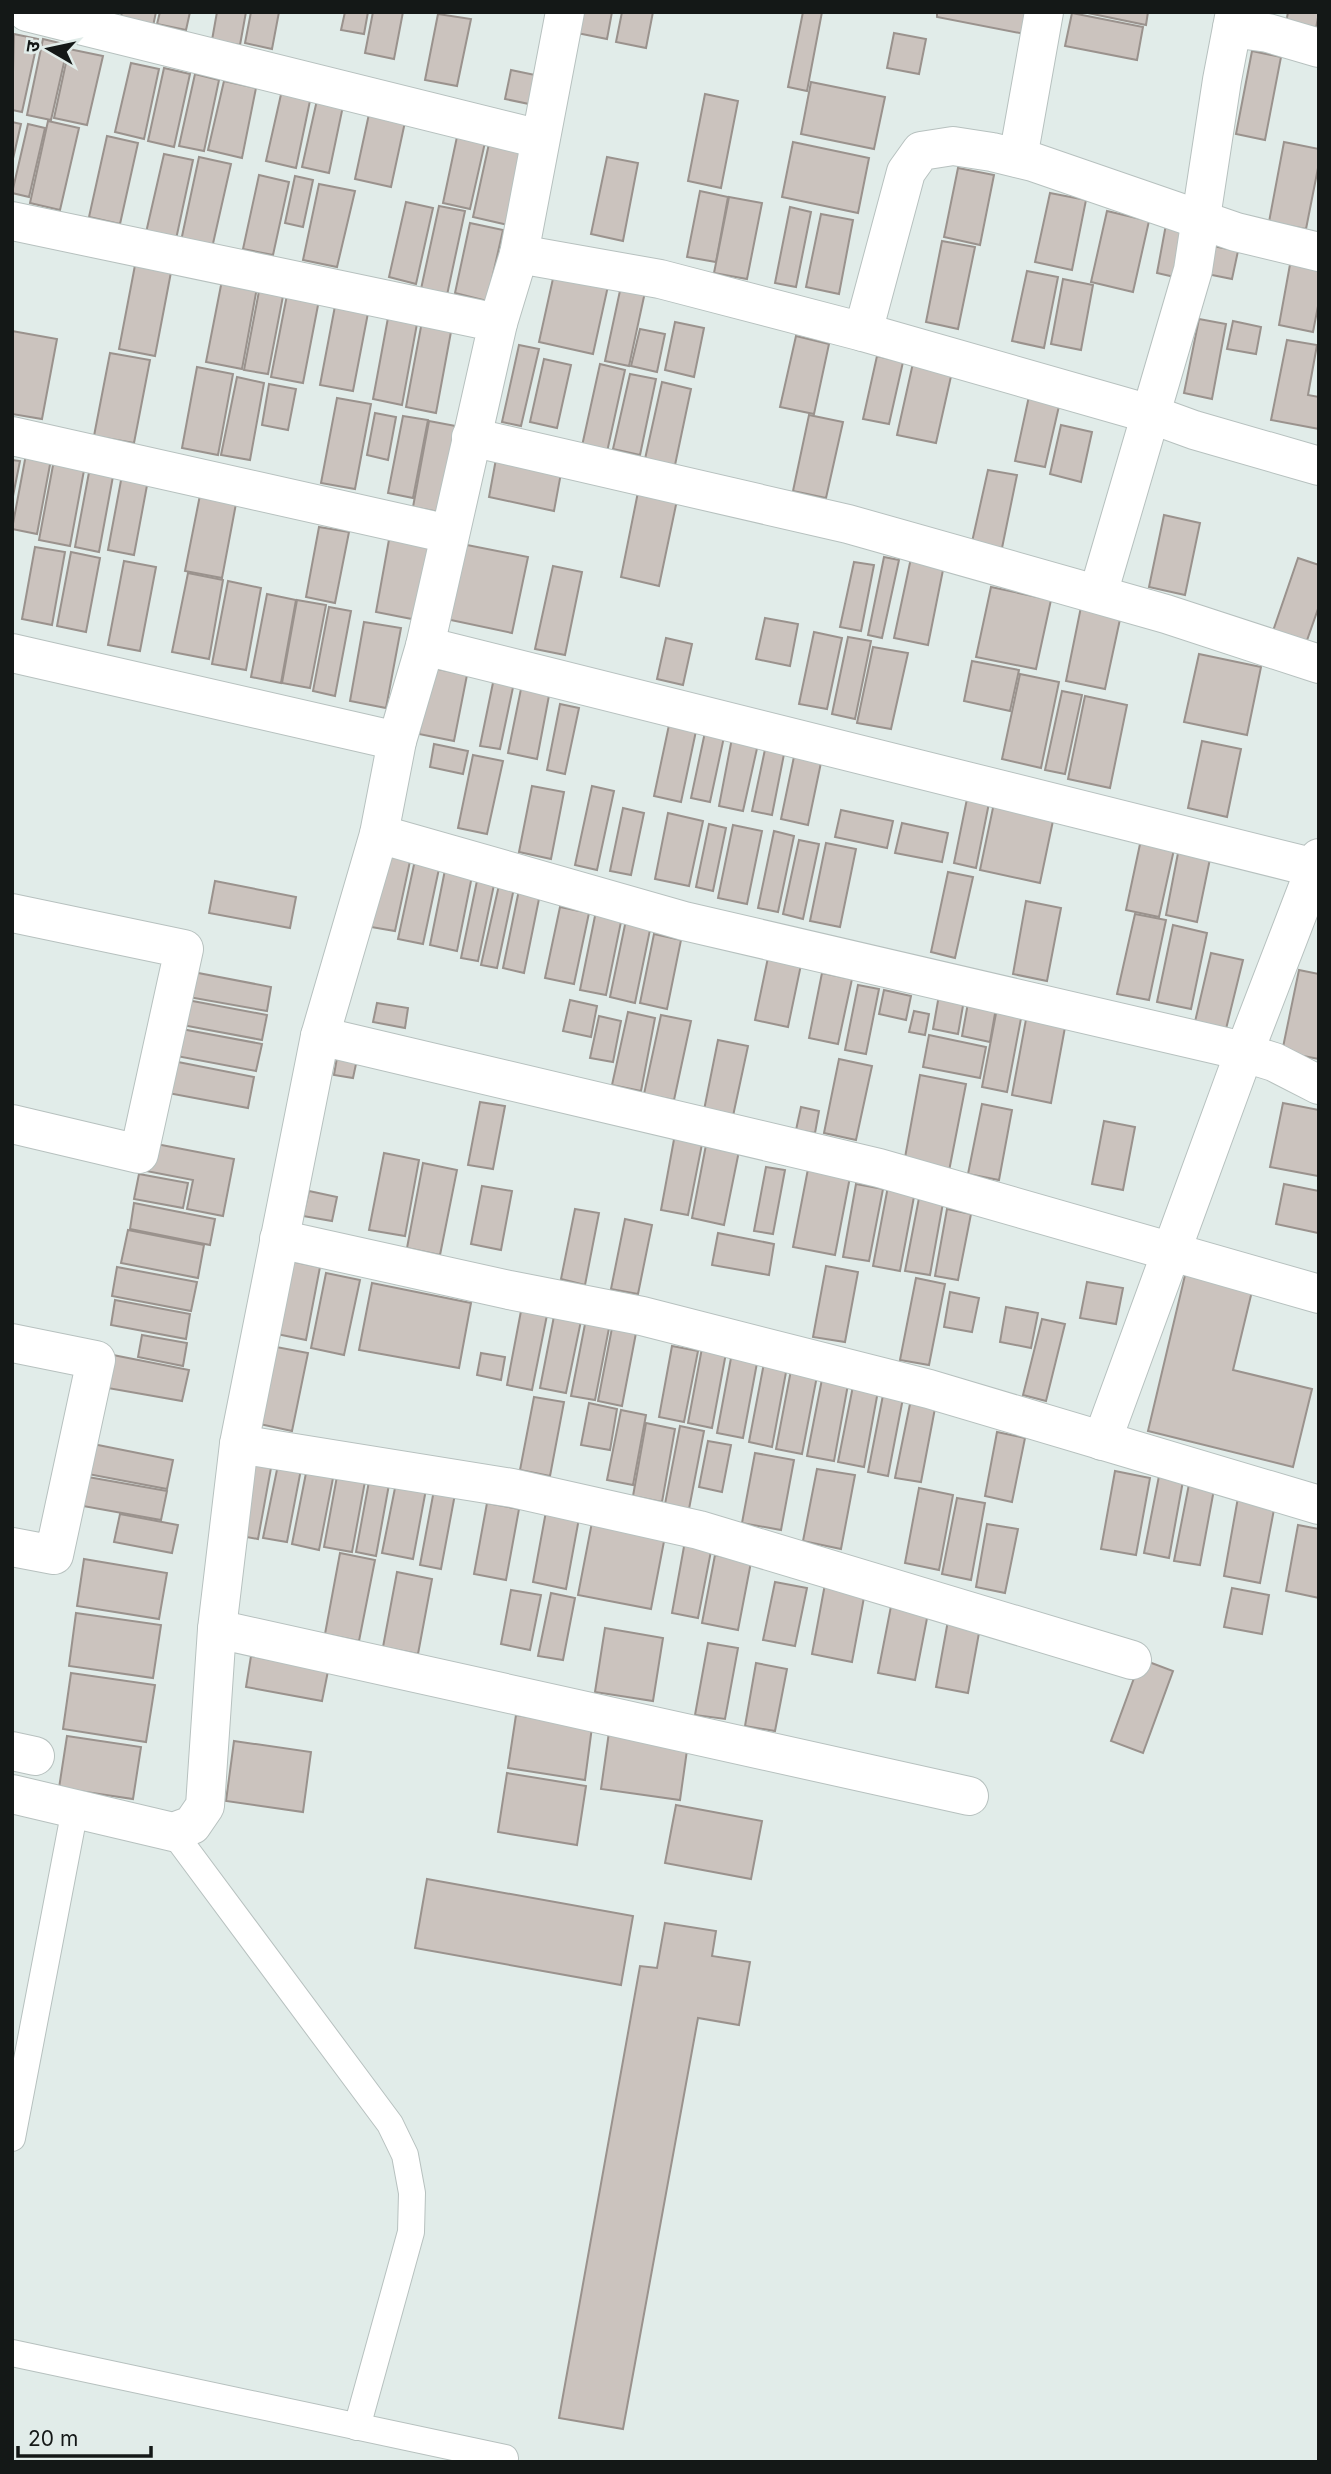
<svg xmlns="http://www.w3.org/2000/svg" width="1331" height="2474" font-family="Inter,'Noto Sans Devanagari',sans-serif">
	<rect width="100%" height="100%" fill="#e1ece9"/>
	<!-- building -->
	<g fill="#cbc3be" stroke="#9a928d" stroke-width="2">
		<path d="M122 12H156L153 26 120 20Z"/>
		<path d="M160 12H190L186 30 157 24Z"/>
		<path d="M217 12H246L240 45 212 40Z"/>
		<path d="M251 12H279L272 49 245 43Z"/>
		<path d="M345 12H368L364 34 341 30Z"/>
		<path d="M373 12H403L394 59 365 53Z"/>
		<path d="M581 12H612L607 39 577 33Z"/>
		<path d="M622 12H653L646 48 616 42Z"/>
		<path d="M803 12H822L807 91 788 87Z"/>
		<path d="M937 12H1034L1030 35 937 17Z"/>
		<path d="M1083 12H1148L1146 25Z"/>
		<path d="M1288 12H1319L1315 34 1285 29Z"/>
		<path d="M1072 13 1143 27 1137 60 1065 46Z"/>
		<path d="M438 14 471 19 457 86 425 80Z"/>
		<path d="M894 33 926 39 919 74 887 68Z"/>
		<path d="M14 34 38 39 22 112 12 110Z"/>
		<path d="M43 39 68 45 51 120 27 115Z"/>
		<path d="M69 49 103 56 87 125 54 118Z"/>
		<path d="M1252 51 1281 57 1265 140 1236 134Z"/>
		<path d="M131 63 159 69 144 139 115 132Z"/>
		<path d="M164 68 190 74 174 147 148 141Z"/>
		<path d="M511 70 535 75 529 104 505 99Z"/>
		<path d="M195 74 219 80 204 151 179 146Z"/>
		<path d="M224 81 256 88 242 158 208 150Z"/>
		<path d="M811 82 885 97 874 149 801 134Z"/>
		<path d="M282 90 311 96 296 168 266 161Z"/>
		<path d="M705 94 738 101 721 188 688 181Z"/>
		<path d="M317 100 343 106 329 173 302 167Z"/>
		<path d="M372 100 408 108 391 187 355 179Z"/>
		<path d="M48 121 79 128 60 210 30 203Z"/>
		<path d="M12 122 21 124 12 163Z"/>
		<path d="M28 124 45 128 29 197 12 193Z"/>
		<path d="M458 132 486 138 470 209 443 203Z"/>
		<path d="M107 136 138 143 120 224 89 217Z"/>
		<path d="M490 139 526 147 508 225 473 217Z"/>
		<path d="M793 142 869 158 858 213 782 197Z"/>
		<path d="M1284 142 1319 149V163L1306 229 1269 222Z"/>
		<path d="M164 154 193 160 175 244 145 237Z"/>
		<path d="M199 157 231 164 212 248 181 241Z"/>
		<path d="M607 157 638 163 623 241 591 234Z"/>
		<path d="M958 168 994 175 980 245 944 237Z"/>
		<path d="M259 175 289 182 273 255 243 249Z"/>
		<path d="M295 176 313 180 303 227 285 223Z"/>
		<path d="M319 184 355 191 337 267 303 260Z"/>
		<path d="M700 191 728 197 716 262 687 257Z"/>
		<path d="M1050 193 1086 200 1072 270 1035 262Z"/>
		<path d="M729 197 762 203 747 279 714 273Z"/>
		<path d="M406 202 433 208 416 284 389 277Z"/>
		<path d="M439 206 465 211 447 295 421 289Z"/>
		<path d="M790 207 811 212 796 287 775 283Z"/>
		<path d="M1107 211 1149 221 1133 292 1091 282Z"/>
		<path d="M821 214 853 220 839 294 806 287Z"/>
		<path d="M1167 219 1190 224 1179 278 1157 273Z"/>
		<path d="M470 223 503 230 487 301 455 293Z"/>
		<path d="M942 241 975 247 958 329 926 322Z"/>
		<path d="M1208 245 1238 251 1232 279 1202 273Z"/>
		<path d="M1291 259 1319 265V301L1313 332 1279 325Z"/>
		<path d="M136 260 172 267 155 356 119 349Z"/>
		<path d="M1027 271 1058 277 1044 348 1012 341Z"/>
		<path d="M554 274 608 286 593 354 539 342Z"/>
		<path d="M223 275 258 282 242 369 206 362Z"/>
		<path d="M1063 279 1093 285 1081 350 1051 344Z"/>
		<path d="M260 286 284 291 268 374 244 370Z"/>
		<path d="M621 286 645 292 629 366 605 361Z"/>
		<path d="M287 295 319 300 303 383 271 377Z"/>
		<path d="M335 306 368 313 353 391 320 385Z"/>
		<path d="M390 307 419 313 402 405 373 399Z"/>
		<path d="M423 316 453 321 436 413 406 407Z"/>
		<path d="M1199 319 1226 324 1212 399 1184 393Z"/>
		<path d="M1233 321 1261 327 1256 354 1227 349Z"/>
		<path d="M675 322 704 328 694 377 665 370Z"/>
		<path d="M640 329 665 334 657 372 631 366Z"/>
		<path d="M12 331 57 339 42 419 12 414Z"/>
		<path d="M796 336 829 344 814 414 780 407Z"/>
		<path d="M1287 340 1317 345 1308 395 1319 397V429L1271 420Z"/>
		<path d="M519 345 539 349 521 426 502 422Z"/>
		<path d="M110 353 150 360 134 443 94 436Z"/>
		<path d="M915 354 954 363 936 443 897 435Z"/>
		<path d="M877 356 903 362 889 424 863 419Z"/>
		<path d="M544 359 571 365 557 428 530 422Z"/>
		<path d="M600 364 625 370 607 452 582 446Z"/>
		<path d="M197 367 233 374 218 455 182 448Z"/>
		<path d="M630 374 656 379 640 455 613 449Z"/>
		<path d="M237 377 264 383 250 460 221 455Z"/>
		<path d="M662 382 691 389 675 465 645 459Z"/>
		<path d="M269 384 296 389 288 430 262 425Z"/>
		<path d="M1031 387 1062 393 1045 467 1015 461Z"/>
		<path d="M337 398 371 404 355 489 321 483Z"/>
		<path d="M375 413 396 417 388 460 367 455Z"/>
		<path d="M809 415 843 422 826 498 793 491Z"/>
		<path d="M403 416 428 420 413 498 388 493Z"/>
		<path d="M429 421 461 427 444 513 413 507Z"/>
		<path d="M1061 425 1092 432 1081 482 1050 474Z"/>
		<path d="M27 449 52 454 37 534 12 529Z"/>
		<path d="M496 459 561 473 554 511 489 497Z"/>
		<path d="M12 460 20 461 12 501Z"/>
		<path d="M54 460 85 465 70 546 39 540Z"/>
		<path d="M90 467 114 471 99 552 75 547Z"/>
		<path d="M988 470 1017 475 1002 548 972 542Z"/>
		<path d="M122 475 148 480 134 555 108 550Z"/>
		<path d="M202 485 238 493 222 578 185 571Z"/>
		<path d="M638 492 677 500 659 586 621 577Z"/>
		<path d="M1164 515 1200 523 1185 595 1149 587Z"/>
		<path d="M319 527 349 532 335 603 306 597Z"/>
		<path d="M390 534 432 542 417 620 376 612Z"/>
		<path d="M462 544 528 557 512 633 446 619Z"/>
		<path d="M35 547 65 552 52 625 22 619Z"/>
		<path d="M71 552 100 558 86 632 57 626Z"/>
		<path d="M884 557 899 560 882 638 868 635Z"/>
		<path d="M911 558 944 565 928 645 894 638Z"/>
		<path d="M1298 558 1319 565V606L1305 646 1272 634Z"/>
		<path d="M124 561 156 567 140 651 108 645Z"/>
		<path d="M854 562 874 565 861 631 840 627Z"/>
		<path d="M553 566 582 572 565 655 535 649Z"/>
		<path d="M188 573 223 580 209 659 172 652Z"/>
		<path d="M228 581 261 588 246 670 212 664Z"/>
		<path d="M991 587 1051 600 1036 669 976 657Z"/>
		<path d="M267 594 296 600 281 683 251 677Z"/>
		<path d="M297 600 326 605 310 688 282 683Z"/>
		<path d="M1082 602 1122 610 1105 689 1066 681Z"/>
		<path d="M329 607 351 611 335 696 313 691Z"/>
		<path d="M765 618 798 624 790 666 756 659Z"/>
		<path d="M364 622 401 628 386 708 350 701Z"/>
		<path d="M814 632 842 638 827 709 799 704Z"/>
		<path d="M848 637 871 641 855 719 832 714Z"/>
		<path d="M666 638 692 644 683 685 657 679Z"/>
		<path d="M873 647 908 653 891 729 857 723Z"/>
		<path d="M1199 654 1261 667 1247 735 1184 722Z"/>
		<path d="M972 661 1019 670 1010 711 964 701Z"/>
		<path d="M433 668 467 675 454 741 419 734Z"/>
		<path d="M495 673 515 678 500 749 480 746Z"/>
		<path d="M1020 674 1059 682 1041 768 1002 759Z"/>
		<path d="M523 679 551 685 537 759 508 753Z"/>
		<path d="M1062 691 1082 695 1065 774 1045 770Z"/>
		<path d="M1085 696 1127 705 1110 788 1068 779Z"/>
		<path d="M560 704 579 708 565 774 547 770Z"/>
		<path d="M669 725 696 731 681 802 654 796Z"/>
		<path d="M705 732 724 737 710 802 691 798Z"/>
		<path d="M732 738 758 744 743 811 719 806Z"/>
		<path d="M767 740 786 744 772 815 752 811Z"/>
		<path d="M1202 741 1241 749 1227 817 1188 808Z"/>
		<path d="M434 744 468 751 463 774 430 767Z"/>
		<path d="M796 747 823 753 808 825 781 819Z"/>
		<path d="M473 755 503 761 487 834 458 828Z"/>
		<path d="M532 786 564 792 551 859 519 852Z"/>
		<path d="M592 786 614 791 597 870 575 865Z"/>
		<path d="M968 794 990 798 976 868 954 863Z"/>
		<path d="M994 803 1054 816 1040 883 980 870Z"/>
		<path d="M623 808 644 813 631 875 610 871Z"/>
		<path d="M841 810 893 821 887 848 835 837Z"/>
		<path d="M668 813 703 821 689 886 655 879Z"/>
		<path d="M902 823 948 833 942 862 895 853Z"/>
		<path d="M709 824 726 828 713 891 696 887Z"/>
		<path d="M733 825 762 831 747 904 718 898Z"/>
		<path d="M1143 830 1177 836 1159 917 1126 910Z"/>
		<path d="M774 831 794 836 778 912 758 908Z"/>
		<path d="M799 840 819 844 803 919 783 914Z"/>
		<path d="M826 843 856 849 840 927 810 921Z"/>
		<path d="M389 847 412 852 395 931 371 927Z"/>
		<path d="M1179 848 1211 854 1197 922 1166 915Z"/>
		<path d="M415 860 440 864 423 944 398 939Z"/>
		<path d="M446 865 473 871 457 951 430 945Z"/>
		<path d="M948 872 973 877 955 958 931 952Z"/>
		<path d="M478 876 495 880 478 961 461 958Z"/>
		<path d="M215 881 296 897 290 928 209 913Z"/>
		<path d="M499 885 514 888 497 968 481 965Z"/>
		<path d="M520 885 541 889 524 973 503 968Z"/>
		<path d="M1026 901 1061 908 1047 981 1013 974Z"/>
		<path d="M560 907 589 913 574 984 545 978Z"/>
		<path d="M596 911 622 917 606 995 580 990Z"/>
		<path d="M1135 914 1166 920 1149 1000 1117 994Z"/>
		<path d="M626 920 651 925 635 1003 610 997Z"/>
		<path d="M1173 925 1207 933 1191 1009 1157 1002Z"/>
		<path d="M654 934 681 940 667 1009 640 1003Z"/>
		<path d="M770 948 803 955 788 1027 755 1020Z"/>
		<path d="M1211 953 1243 960 1225 1033 1194 1026Z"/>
		<path d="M1299 970 1319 974V1059L1282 1052Z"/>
		<path d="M188 971 271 987 267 1011 183 996Z"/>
		<path d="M822 973 852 979 838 1044 809 1038Z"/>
		<path d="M858 985 879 989 866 1054 845 1050Z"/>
		<path d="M884 990 911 996 906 1020 879 1014Z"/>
		<path d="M939 995 964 1000 958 1034 933 1029Z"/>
		<path d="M182 999 267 1015 262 1040 177 1024Z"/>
		<path d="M570 1000 597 1006 591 1037 563 1031Z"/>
		<path d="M377 1003 408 1008 405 1028 373 1022Z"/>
		<path d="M968 1003 996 1008 990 1042 962 1036Z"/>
		<path d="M998 1003 1023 1008 1007 1092 982 1087Z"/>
		<path d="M914 1011 929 1014 925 1035 909 1032Z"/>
		<path d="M628 1012 655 1018 641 1091 612 1085Z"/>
		<path d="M1027 1014 1066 1022 1051 1103 1012 1095Z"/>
		<path d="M661 1015 691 1021 674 1100 644 1094Z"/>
		<path d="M599 1016 621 1021 613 1062 590 1058Z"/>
		<path d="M171 1027 262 1044 256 1071 166 1054Z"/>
		<path d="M929 1035 986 1047 980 1078 923 1067Z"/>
		<path d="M718 1040 748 1046 733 1116 704 1110Z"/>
		<path d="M339 1046 359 1050 353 1078 334 1075Z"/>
		<path d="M839 1059 872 1066 856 1140 824 1133Z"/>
		<path d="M173 1061 254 1077 248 1108 168 1093Z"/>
		<path d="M920 1075 966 1084 949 1171 904 1163Z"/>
		<path d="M480 1102 505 1106 493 1169 468 1165Z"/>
		<path d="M1283 1103 1319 1110 1318 1176 1270 1167Z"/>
		<path d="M982 1104 1012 1110 999 1180 968 1174Z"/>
		<path d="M801 1107 819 1111 815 1133 796 1130Z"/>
		<path d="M1104 1121 1135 1127 1123 1190 1092 1184Z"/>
		<path d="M675 1134 703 1139 688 1215 661 1210Z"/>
		<path d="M146 1142 234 1159 223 1216 187 1209 193 1180 141 1170Z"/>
		<path d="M706 1145 739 1151 724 1225 692 1218Z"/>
		<path d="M384 1153 419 1160 405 1236 369 1230Z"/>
		<path d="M423 1163 457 1170 440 1255 407 1248Z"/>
		<path d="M766 1167 785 1170 773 1234 754 1231Z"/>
		<path d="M808 1169 850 1177 835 1255 793 1247Z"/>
		<path d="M139 1174 188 1183 183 1208 134 1199Z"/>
		<path d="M889 1181 916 1186 900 1271 873 1266Z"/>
		<path d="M856 1184 883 1189 869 1261 843 1257Z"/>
		<path d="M1284 1184 1319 1191 1318 1233 1276 1224Z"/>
		<path d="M482 1186 512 1191 501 1250 471 1244Z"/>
		<path d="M309 1191 337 1197 332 1221 303 1216Z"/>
		<path d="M919 1198 943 1203 930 1275 905 1271Z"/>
		<path d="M134 1203 215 1219 210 1245 130 1229Z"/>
		<path d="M575 1209 599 1213 585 1285 561 1279Z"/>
		<path d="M947 1209 971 1214 958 1280 935 1276Z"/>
		<path d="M625 1219 652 1225 638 1294 611 1289Z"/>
		<path d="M128 1230 204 1245 198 1278 121 1263Z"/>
		<path d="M718 1233 774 1244 769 1275 712 1265Z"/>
		<path d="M281 1259 320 1267 306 1340 267 1332Z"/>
		<path d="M826 1266 858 1272 845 1342 813 1337Z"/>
		<path d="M117 1267 197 1282 191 1311 112 1296Z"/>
		<path d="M1186 1271 1253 1287 1233 1370 1312 1389 1293 1467 1148 1431Z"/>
		<path d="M326 1273 360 1280 344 1355 311 1348Z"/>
		<path d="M916 1278 945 1284 929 1365 900 1360Z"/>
		<path d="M1087 1282 1123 1288 1116 1324 1080 1318Z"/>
		<path d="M372 1283 471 1303 459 1368 359 1350Z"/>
		<path d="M950 1292 979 1298 972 1332 944 1327Z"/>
		<path d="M115 1300 190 1314 186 1339 111 1325Z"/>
		<path d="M1006 1307 1038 1313 1031 1348 1000 1342Z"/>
		<path d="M521 1311 547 1315 532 1390 507 1385Z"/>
		<path d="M555 1311 582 1316 566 1393 540 1388Z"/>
		<path d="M586 1319 610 1323 595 1400 571 1396Z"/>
		<path d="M1042 1319 1065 1324 1046 1401 1023 1395Z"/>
		<path d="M612 1328 636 1333 622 1406 598 1401Z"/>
		<path d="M142 1335 187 1343 183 1366 138 1357Z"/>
		<path d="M271 1346 308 1353 292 1431 255 1423Z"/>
		<path d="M672 1346 698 1351 684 1422 659 1417Z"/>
		<path d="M702 1348 726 1353 712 1428 688 1423Z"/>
		<path d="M481 1353 505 1357 501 1380 477 1375Z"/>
		<path d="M108 1354 189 1370 182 1401 102 1387Z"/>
		<path d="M731 1358 757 1363 743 1438 717 1433Z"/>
		<path d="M764 1363 787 1367 772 1447 749 1442Z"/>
		<path d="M791 1370 817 1376 802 1454 776 1449Z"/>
		<path d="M823 1374 849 1379 834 1461 807 1456Z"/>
		<path d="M853 1386 878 1391 864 1467 838 1462Z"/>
		<path d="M884 1390 904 1393 888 1476 868 1472Z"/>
		<path d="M534 1397 564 1402 550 1476 520 1470Z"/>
		<path d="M911 1399 936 1403 921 1482 895 1478Z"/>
		<path d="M589 1403 617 1409 610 1450 581 1445Z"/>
		<path d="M621 1410 646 1415 633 1485 607 1480Z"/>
		<path d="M646 1423 675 1429 662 1502 633 1496Z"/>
		<path d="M680 1426 704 1431 689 1509 665 1504Z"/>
		<path d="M997 1432 1025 1438 1012 1502 985 1496Z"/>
		<path d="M708 1441 731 1445 722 1492 699 1487Z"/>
		<path d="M93 1444 173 1460 167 1489 88 1474Z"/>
		<path d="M755 1453 794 1460 781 1530 742 1523Z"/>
		<path d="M257 1454 273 1457 258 1539 241 1536Z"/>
		<path d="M280 1455 303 1459 287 1542 263 1538Z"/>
		<path d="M307 1468 334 1473 319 1550 292 1544Z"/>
		<path d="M817 1469 855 1475 841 1549 803 1541Z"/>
		<path d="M338 1471 366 1476 352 1552 324 1547Z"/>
		<path d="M1115 1471 1150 1478 1136 1555 1101 1549Z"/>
		<path d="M370 1476 390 1479 376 1556 356 1552Z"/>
		<path d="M1159 1476 1183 1481 1169 1558 1144 1553Z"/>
		<path d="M88 1477 167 1491 161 1520 83 1506Z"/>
		<path d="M397 1478 427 1484 413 1559 382 1553Z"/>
		<path d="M1190 1479 1215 1484 1200 1565 1174 1561Z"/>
		<path d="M919 1488 953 1495 939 1570 905 1563Z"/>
		<path d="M434 1490 455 1494 441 1569 420 1565Z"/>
		<path d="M1239 1492 1276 1499 1260 1583 1224 1576Z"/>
		<path d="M957 1498 985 1503 971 1580 942 1574Z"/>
		<path d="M487 1503 519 1509 506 1580 474 1574Z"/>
		<path d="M547 1506 580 1513 566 1589 533 1582Z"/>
		<path d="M120 1514 178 1525 172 1553 114 1542Z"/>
		<path d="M593 1517 666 1531 651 1609 578 1595Z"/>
		<path d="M987 1524 1018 1529 1005 1593 976 1587Z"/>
		<path d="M1298 1525 1319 1529V1598L1286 1591Z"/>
		<path d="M685 1541 712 1546 698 1618 672 1613Z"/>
		<path d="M340 1553 375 1560 359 1641 325 1634Z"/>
		<path d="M715 1555 751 1562 738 1630 702 1623Z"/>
		<path d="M84 1559 167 1573 159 1619 77 1606Z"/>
		<path d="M397 1572 432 1579 418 1654 383 1647Z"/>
		<path d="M775 1582 807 1588 795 1646 763 1640Z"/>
		<path d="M825 1584 865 1592 852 1662 812 1654Z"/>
		<path d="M1232 1588 1269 1595 1262 1634 1224 1627Z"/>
		<path d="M511 1590 541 1595 530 1650 501 1644Z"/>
		<path d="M551 1593 575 1598 563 1660 538 1656Z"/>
		<path d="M892 1601 929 1608 915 1680 878 1673Z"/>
		<path d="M76 1613 161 1625 153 1678 69 1666Z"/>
		<path d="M949 1615 981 1622 968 1693 936 1687Z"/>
		<path d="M605 1628 663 1638 653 1701 595 1692Z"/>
		<path d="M708 1643 738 1648 725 1719 695 1715Z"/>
		<path d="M251 1656 328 1671 322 1701 246 1687Z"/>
		<path d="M1141 1659 1173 1671 1143 1753 1111 1741Z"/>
		<path d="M756 1663 787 1669 775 1731 745 1726Z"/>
		<path d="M71 1673 155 1685 146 1742 63 1729Z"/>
		<path d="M516 1715 592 1727 585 1780 508 1768Z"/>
		<path d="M609 1732 688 1743 680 1800 601 1789Z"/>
		<path d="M67 1736 141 1747 133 1799 59 1788Z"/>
		<path d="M234 1741 311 1752 303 1812 226 1801Z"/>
		<path d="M507 1773 586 1786 577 1845 498 1832Z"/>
		<path d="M676 1805 762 1821 751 1879 665 1863Z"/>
		<path d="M427 1879 633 1916 621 1985 415 1948Z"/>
		<path d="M665 1923 716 1931 712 1956 750 1962 739 2025 698 2018 623 2429 559 2418 640 1966 657 1968Z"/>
	</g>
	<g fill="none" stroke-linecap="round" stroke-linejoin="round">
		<!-- service casing -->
		<g stroke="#b7c1bf" stroke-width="28">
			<g id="service">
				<path d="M173 1832 390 2124 405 2155 412 2193 411 2232 357 2427"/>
				<path d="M12 2138 75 1809"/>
				<path d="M12 2353 505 2458"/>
			</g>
		</g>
		<!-- minor casing -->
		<g stroke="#b7c1bf" stroke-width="40">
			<g id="minor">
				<path d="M27 12 540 139"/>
				<path d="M1232 28 1268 33 1319 48"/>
				<path d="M1018 158 1044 12"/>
				<path d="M12 221 498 323 425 646 1319 869"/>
				<path d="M519 254 565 12"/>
				<path d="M498 323 519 254 660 279 863 332 906 172 921 151 953 146 992 152 1033 162 1236 232 1319 252"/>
				<path d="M863 332 1150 414 1194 430 1319 466"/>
				<path d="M12 436 449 534"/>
				<path d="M471 437 848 524 1166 614 1319 664"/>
				<path d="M1098 594 1193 270 1222 80 1235 12"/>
				<path d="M12 653 397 741"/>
				<path d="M379 834 684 921 1226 1047 1274 1062 1319 1085"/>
				<path d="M12 913 184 949 139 1154 12 1124"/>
				<path d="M320 1036 879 1168 1319 1294"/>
				<path d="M279 1239 509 1290 642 1316 929 1389 1319 1505"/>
				<path d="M12 1343 96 1360 54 1555 12 1547"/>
				<path d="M1102 1441 1244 1053 1319 858"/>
				<path d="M239 1444 512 1488 699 1530 1132 1660"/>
				<path d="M217 1629 969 1796"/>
				<path d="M12 1751 35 1756"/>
				<path d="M12 1794 173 1832 192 1825 205 1806 217 1629 239 1444 320 1036 379 834 397 741 425 646"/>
			</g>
		</g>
		<!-- service -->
		<use href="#service" stroke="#fff" stroke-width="26"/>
		<!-- minor -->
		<use href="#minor" stroke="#fff" stroke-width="38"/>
	</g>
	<!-- border -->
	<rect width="1331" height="2474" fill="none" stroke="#141817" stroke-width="28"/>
	<!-- north arrow -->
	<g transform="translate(49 49) rotate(279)" stroke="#e1ece9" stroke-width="5" paint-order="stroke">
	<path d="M0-5L12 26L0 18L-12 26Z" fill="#141817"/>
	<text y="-10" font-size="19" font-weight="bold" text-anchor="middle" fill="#141817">उ</text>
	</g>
	<!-- scale -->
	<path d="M18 2446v10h133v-10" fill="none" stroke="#141817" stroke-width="3.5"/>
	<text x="28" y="2446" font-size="21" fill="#141817" stroke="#e1ece9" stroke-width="5" paint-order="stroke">20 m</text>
</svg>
